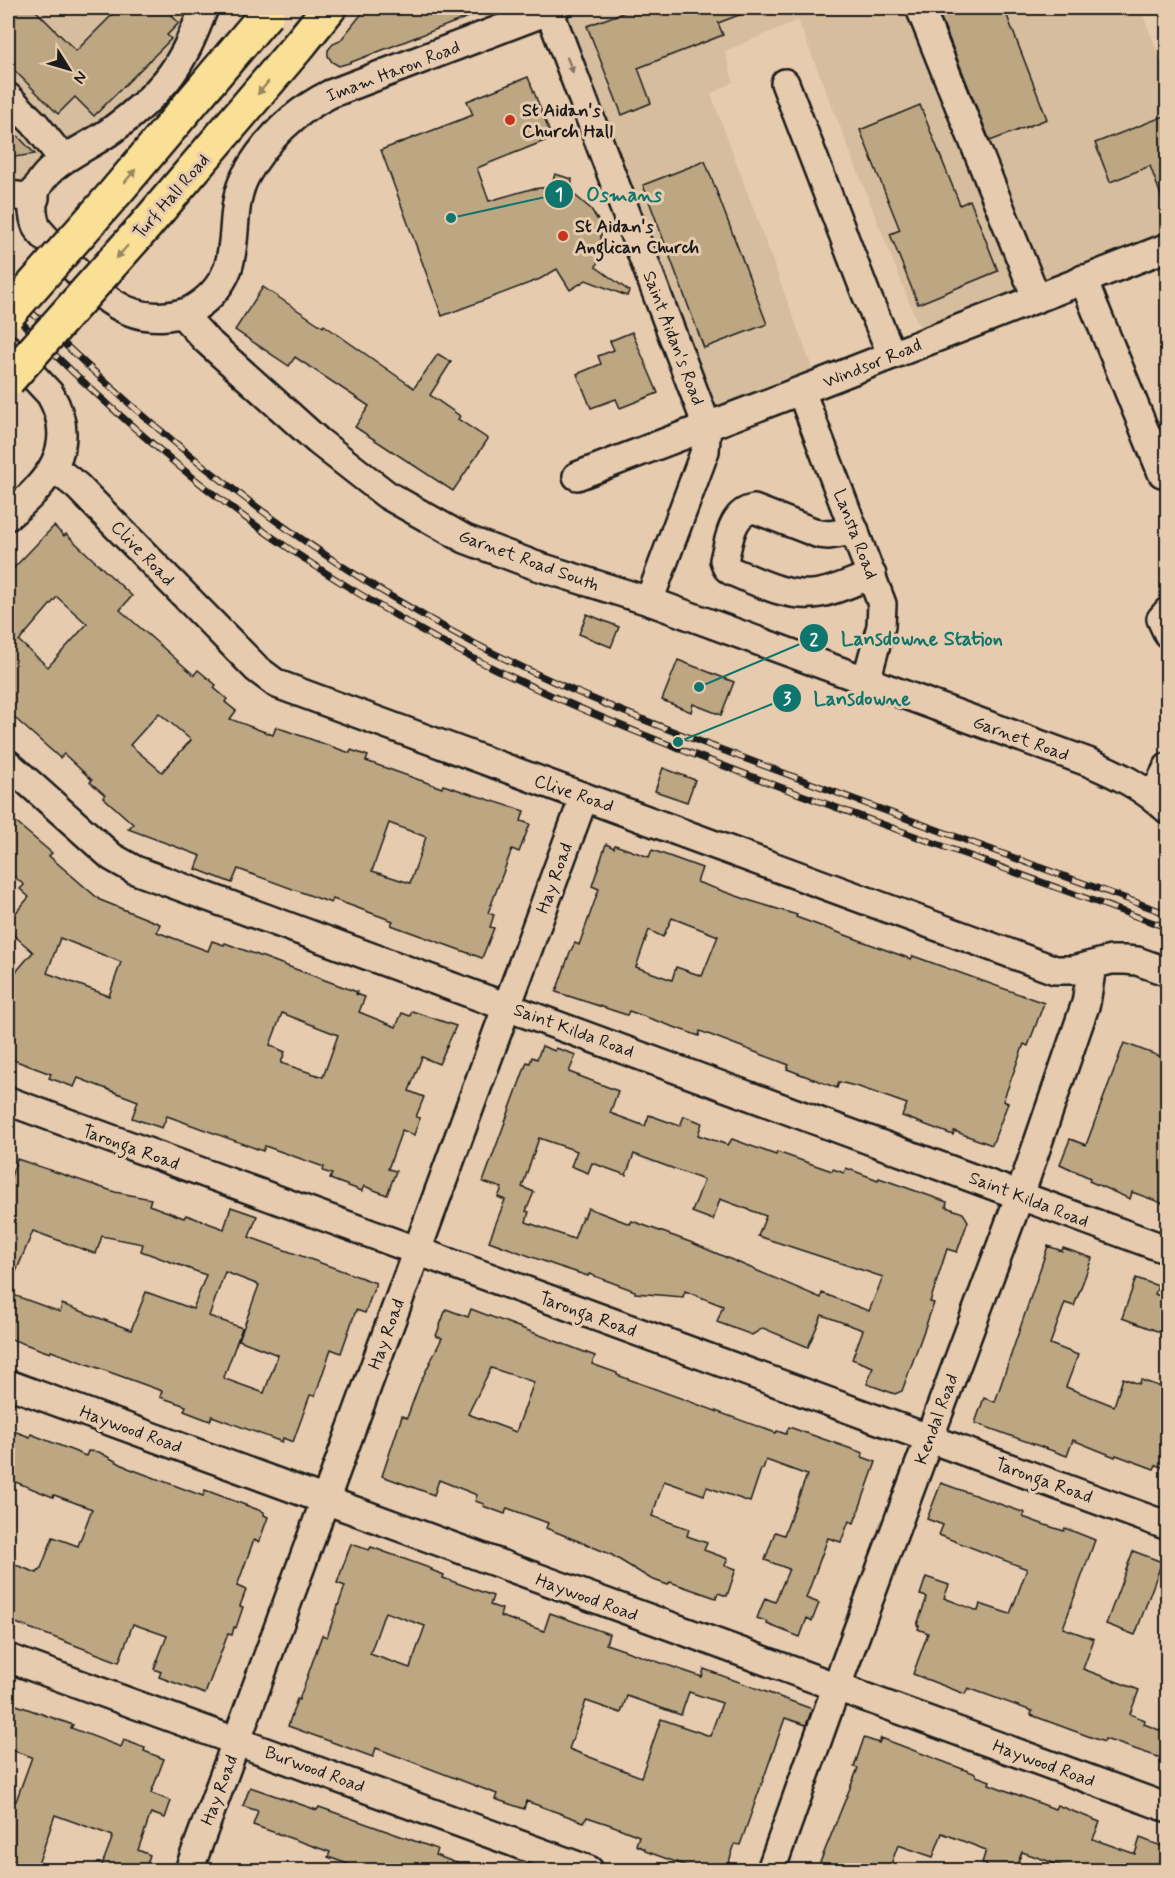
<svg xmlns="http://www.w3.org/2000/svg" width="1175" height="1878" font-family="Mynerve,sans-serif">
	<rect width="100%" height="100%" fill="#e7cbae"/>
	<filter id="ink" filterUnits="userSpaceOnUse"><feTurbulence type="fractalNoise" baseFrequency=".0167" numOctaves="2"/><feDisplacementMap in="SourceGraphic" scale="12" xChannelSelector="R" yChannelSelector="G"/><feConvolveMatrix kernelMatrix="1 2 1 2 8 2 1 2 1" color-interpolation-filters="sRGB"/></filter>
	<g filter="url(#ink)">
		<!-- built -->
		<g fill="#d6bd9e">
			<path d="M8 8H204L166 80 40 181 8 211Z"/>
			<path d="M556 8H1140L1167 75V247L925 342 798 20 725 51 733 82 711 94 818 384 707 426Z"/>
		</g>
		<!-- building -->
		<g fill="#bda783" stroke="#1c1c1c" stroke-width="1.5" fill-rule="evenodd">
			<path d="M8 8H33L76 51 119 8H164L179 23 167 35 171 39 94 116 75 97 58 114 8 64Z"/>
			<path d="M373 8H489V9L349 63 339 66 332 62 328 56V50L333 44 340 41 364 11Z"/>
			<path d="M635 8H755V9L718 23 723 35 638 68 651 103 622 115 587 26Z"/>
			<path d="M937 8H1004L1047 119 990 141Z"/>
			<path d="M528 77 552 138 477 168 489 201 531 189 551 187 555 174 572 179 571 192 591 209 599 222 601 231V250L596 267 629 291 627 296 586 280 570 290 557 269 540 279 442 316 381 150 473 115 467 101Z"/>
			<path d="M920 105 960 205 970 200 998 271 918 304 890 234 900 230 860 130Z"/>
			<path d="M1167 115V208L1166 209 1150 166 1110 182 1095 143Z"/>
			<path d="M8 126 35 154 8 158Z"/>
			<path d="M705 161 767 324 704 348 643 185Z"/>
			<path d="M263 287 323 327 324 325 414 388 438 354 451 362 430 395 460 416 458 419 488 439 453 491 355 427 369 406 295 357 289 366 235 330Z"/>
			<path d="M632 332 658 393 620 408 616 399 591 408 577 374 601 364 598 356 614 350 610 341Z"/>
			<path d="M54 526 64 536 66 534 132 596 120 610 194 675 198 670 216 685 214 688 227 699 225 702 236 711 230 719 273 735 276 727 350 753 351 750 368 756 366 761 442 788 443 785 524 811 521 821 530 824 519 852 512 849 488 913 494 915 490 927 494 928 482 958 391 925 393 921 333 899 331 903 238 869 232 883 196 869 201 856 128 829 133 824 103 797 105 795 90 782 92 780 64 754 60 758 8 712V574ZM57 597 87 624 48 667 19 641ZM159 713 191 740 162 772 130 745ZM389 823 426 837 410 883 372 871Z"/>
			<path d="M587 614 619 627 611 647 579 634Z"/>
			<path d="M678 660 734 682 721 715 693 704 691 712 662 700Z"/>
			<path d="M663 768 695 780 687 802 655 791Z"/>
			<path d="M8 816 52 853 49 856 100 900 160 924 157 932 208 951 212 941 224 945 225 943 357 992 356 994 365 997 359 1012 396 1027 402 1013 410 1016 412 1011 456 1026 439 1064 422 1057 409 1091 424 1097 416 1117 420 1118 414 1135 402 1130 388 1169 396 1171 387 1195 364 1186 362 1191 330 1179 332 1174 323 1171 324 1167 265 1146 263 1151 167 1116 162 1128 132 1118 138 1101 78 1078 74 1087 49 1078 51 1074 8 1058V981L33 952 8 930V922L29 897 20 889 24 885 8 871ZM60 938 121 962 109 996 47 973ZM282 1013 338 1035 323 1077 281 1063 285 1052 270 1045Z"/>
			<path d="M606 844 614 848 615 845 649 857 652 850 702 868 697 882 748 900 797 915 796 917 911 959 913 956 1044 1003 1028 1046 1024 1044 1003 1101 1008 1103 992 1145 954 1131 953 1135 902 1116 907 1104 859 1087 839 1082 837 1088 787 1069 789 1065 700 1031 699 1036 629 1011 627 1015 556 992 570 952 575 943 579 945 599 889 592 886ZM672 918 718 936 702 976 676 967 672 980 636 967 649 930 663 937Z"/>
			<path d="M1124 1043 1167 1059V1205L1132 1192 1130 1199 1089 1181 1090 1178 1060 1164 1070 1139 1086 1145Z"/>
			<path d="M542 1046 555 1051 556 1048 576 1055 569 1072 618 1091 610 1113 645 1126 649 1115 680 1126 684 1116 702 1123 698 1135 728 1145 732 1139 776 1155 777 1152 832 1171 833 1169 844 1173 846 1168 878 1180 879 1178 947 1202 946 1207 963 1213 968 1221 957 1252 947 1249 930 1302 934 1303 902 1391 895 1394 867 1384 873 1367 852 1359 863 1330 822 1315 808 1347 763 1328 752 1335 717 1322 723 1306 685 1291 683 1297 635 1293V1291L589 1274 588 1276 554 1265 489 1241 505 1200 498 1197 502 1188 483 1182 527 1062 530 1063 532 1057 537 1059ZM539 1138 577 1151 571 1166 588 1173 592 1163 626 1175 634 1154 704 1180 692 1212 713 1220 720 1199 766 1216 758 1236 883 1277 869 1311 822 1293 821 1298 690 1242 632 1221 630 1224 588 1208 584 1218 582 1217 574 1239 526 1222 529 1212 526 1211 534 1192 522 1187Z"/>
			<path d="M17 1159 115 1192 151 1199 149 1205 184 1218 186 1215 224 1229 231 1207 257 1216 249 1237 376 1283 365 1313 356 1310 341 1353 331 1349 315 1396 310 1395 293 1442 283 1438 282 1442 212 1416 210 1421 184 1411 186 1406 160 1397 162 1391 51 1351 50 1353 8 1338V1293L60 1312 62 1304 131 1330 146 1292 193 1309 206 1275 141 1251 143 1244 102 1236 96 1254 33 1231 8 1291V1185ZM225 1272 259 1285 239 1340 278 1355 264 1393 225 1379 224 1377 242 1328 209 1316Z"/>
			<path d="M1048 1246 1062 1251 1063 1248 1092 1258 1074 1306 1065 1303 1050 1344 1078 1355 1066 1387 1114 1406 1123 1378 1139 1384 1141 1380 1167 1389V1469L1156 1465 1154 1469 1116 1455 1115 1457 1073 1440 1067 1456 975 1423 984 1398 995 1402Z"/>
			<path d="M1136 1278 1158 1286 1155 1294 1167 1299V1313L1160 1332 1122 1318Z"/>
			<path d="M446 1309 468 1317 471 1309 595 1356 592 1364 617 1373V1375L776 1433 777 1431 786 1434 789 1427 863 1453 862 1457 876 1462 854 1523 849 1521 841 1542 828 1538 806 1598 819 1603 812 1621 807 1618 800 1637 767 1624 768 1622 757 1618 765 1598 775 1602 789 1569 765 1560 775 1532 784 1535 807 1475 766 1460 763 1469H761L750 1502 707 1487 704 1495 664 1481 652 1516 689 1529 687 1536 707 1543 704 1550 728 1559 725 1565 736 1569 727 1596 718 1593 716 1598 670 1582 668 1585 651 1579 610 1554 546 1528 548 1523 507 1508 505 1514 483 1506 484 1504 475 1501 477 1495 439 1480 434 1495 382 1476 402 1416 407 1418 419 1385 442 1338 436 1336ZM491 1368 534 1382 516 1432 468 1414Z"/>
			<path d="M8 1429 30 1437 31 1434 86 1456 88 1451 99 1452 128 1468 203 1496 205 1490 264 1512V1515L268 1517 259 1542 254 1540 253 1542 237 1586 246 1590 240 1606 243 1607 236 1628 234 1627 232 1635 228 1634 205 1694 159 1677 161 1672 154 1669 167 1636 133 1624 119 1662 8 1620V1562L37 1573 39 1570 40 1571 53 1537 78 1546 92 1509 54 1495 53 1497 8 1479Z"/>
			<path d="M941 1483 1025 1513 1023 1517 1045 1525 1064 1531 1065 1528 1095 1540 1063 1628 1094 1639 1083 1669 1139 1690 1130 1714 1145 1720 1144 1724 1167 1733V1760L1105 1739 1104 1742 1031 1715 1032 1711 968 1688 965 1694 913 1674 928 1633 918 1629 919 1626 917 1625 927 1597 920 1595 926 1577 949 1585 944 1598 978 1611 980 1604 1010 1614 1027 1569 939 1535 943 1525 927 1519Z"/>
			<path d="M351 1544 369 1550 371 1547 432 1569 431 1570 444 1575 443 1578 493 1596 490 1605 502 1609 500 1616 544 1631 550 1613 609 1634 606 1644 702 1677 704 1669 812 1709 806 1725 785 1718 740 1845 735 1844 726 1870H698L645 1851V1849L636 1845 639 1836 611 1825 587 1817 584 1822 526 1801 524 1809 495 1799 497 1794 376 1748 373 1757 288 1726 297 1699 299 1700 322 1635 327 1637 345 1586 337 1583ZM385 1612 425 1626 410 1668 370 1654ZM689 1692 722 1703 710 1736 661 1719 641 1777 569 1749 586 1701 621 1713 627 1696 681 1715Z"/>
			<path d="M1133 1551 1162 1562 1135 1635 1106 1624Z"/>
			<path d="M8 1702 73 1725 71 1728 121 1747 124 1740 145 1748 144 1751 164 1759 151 1793 171 1801 165 1818 151 1813 138 1850 150 1855 145 1870H100L113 1836 55 1815 36 1870H17L20 1864 8 1859V1815L13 1800 16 1801 32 1757 8 1749Z"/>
			<path d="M864 1738 879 1743 881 1738 976 1774V1776L990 1781 989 1784 1055 1809 1057 1805 1100 1822 1093 1839 1135 1854 1140 1838 1167 1848V1870H1074L1022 1852 1015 1870H985L987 1864 982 1863 986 1850 942 1833 933 1857 898 1845 889 1870H817L858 1768 854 1767Z"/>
			<path d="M250 1787 317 1810 319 1807 437 1849 435 1855 470 1868V1870H346L348 1864 328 1857 330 1852 253 1825 258 1811 243 1806Z"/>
		</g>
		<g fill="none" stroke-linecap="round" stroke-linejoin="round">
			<!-- minor casing -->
			<g stroke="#1c1c1c" stroke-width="32">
				<g id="minor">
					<path d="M204 8C194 33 184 59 166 81 151 99 131 116 112 130 78 155 16 172 37 228 48 241 60 253 71 265 98 293 124 321 167 316 175 315 182 314 189 311 206 302 221 287 228 268 238 238 230 204 246 175 266 140 294 112 330 94L556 8"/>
					<path d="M920 8 1036 297"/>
					<path d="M549 10 707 426 705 451 649 601"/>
					<path d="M785 83 866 294 892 355"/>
					<path d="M8 97 35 124 63 159"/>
					<path d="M8 195 35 198"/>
					<path d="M1083 279 1162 473"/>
					<path d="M182 314 206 340 318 441 387 495 465 539 537 566 649 601 1088 762C1119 775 1143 787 1168 810"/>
					<path d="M8 349 50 394C81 447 47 483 8 516"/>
					<path d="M801 391 882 604 881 626 866 681"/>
					<path d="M54 468 77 486 257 669 277 684 1055 970H1073L1111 960H1125L1137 961 1168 972"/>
					<path d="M577 476 818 384 1168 247"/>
					<path d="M855 531 829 535 819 534 754 509C731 512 729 542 724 560L727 568 731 571C758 582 789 599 820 593 837 590 855 581 872 575"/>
					<path d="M1168 611 1161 619 1168 634"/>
					<path d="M8 764 112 857 135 870 1168 1250"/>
					<path d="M1153 797 1168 767"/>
					<path d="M8 1101 1168 1526"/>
					<path d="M8 1384 1168 1808"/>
					<path d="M8 1658 589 1870"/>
					<path d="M189 1870 584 797"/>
					<path d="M771 1870 836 1688 1020 1195 1086 1003 1092 966"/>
				</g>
			</g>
			<!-- major casing -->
			<g stroke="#1c1c1c" stroke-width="38">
				<path id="major" d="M300 44 329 8"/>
			</g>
			<!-- minor -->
			<use href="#minor" stroke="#e7cbae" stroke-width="27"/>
			<!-- major -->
			<use href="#major" stroke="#fadf96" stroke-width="33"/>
			<!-- rail casing -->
			<g stroke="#1c1c1c" stroke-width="7">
				<g id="rail">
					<path d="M8 289C138 419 268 528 428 618 541 683 662 728 784 773 911 821 1040 867 1168 914"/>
					<path d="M8 309C63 364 120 417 180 467 257 531 347 589 435 638 554 703 682 751 810 798 929 841 1048 885 1168 928"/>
				</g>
			</g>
			<!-- rail -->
			<use href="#rail" stroke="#e7cbae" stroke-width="4.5" stroke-dasharray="14" stroke-linecap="butt"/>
			<!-- major-bridge casing -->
			<g stroke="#1c1c1c" stroke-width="38" stroke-linecap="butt">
				<g id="major-bridge">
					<path d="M8 314 115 193 267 13"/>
					<path d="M8 380 145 226 300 44"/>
				</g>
			</g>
			<!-- major-bridge -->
			<use href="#major-bridge" stroke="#fadf96" stroke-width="33"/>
		</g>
		<!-- one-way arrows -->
		<defs><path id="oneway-solid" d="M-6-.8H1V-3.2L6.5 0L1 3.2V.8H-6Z" transform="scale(1.5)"/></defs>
		<use fill="#827465" href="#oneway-solid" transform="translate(570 65) rotate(69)"/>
		<g fill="#96875f">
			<use href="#oneway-solid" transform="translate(263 88) rotate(130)"/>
			<use href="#oneway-solid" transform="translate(130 176) rotate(-50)"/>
			<use href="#oneway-solid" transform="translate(122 252) rotate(132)"/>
		</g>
	</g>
	<!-- markers -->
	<g fill="#c8321e" stroke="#e7cbae" stroke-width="2">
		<circle cx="510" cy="120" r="6"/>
		<circle cx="563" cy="236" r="6"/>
	</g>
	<g text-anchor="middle" stroke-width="6" stroke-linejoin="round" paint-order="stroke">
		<!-- street labels -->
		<g font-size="18" fill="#1c1c1c" stroke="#e7cbae">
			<text transform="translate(393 71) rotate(-21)" y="6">Imam Haron Road</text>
			<text transform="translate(171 196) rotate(-49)" y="6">Turf Hall Road</text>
			<text transform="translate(674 338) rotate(69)" y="6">Saint Aidan's Road</text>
			<text transform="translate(872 363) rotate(-22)" y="6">Windsor Road</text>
			<text transform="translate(856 534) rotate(69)" y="6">Lansta Road</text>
			<text transform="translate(143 553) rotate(46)" y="6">Clive Road</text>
			<text transform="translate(529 560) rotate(20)" y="6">Garnet Road South</text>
			<text transform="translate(1021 738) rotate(20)" y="6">Garnet Road</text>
			<text transform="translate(574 793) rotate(19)" y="6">Clive Road</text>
			<text transform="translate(554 878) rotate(-70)" y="6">Hay Road</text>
			<text transform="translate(574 1030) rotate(20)" y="6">Saint Kilda Road</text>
			<text transform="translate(131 1147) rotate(20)" y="6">Taronga Road</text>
			<text transform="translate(1029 1199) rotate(21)" y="6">Saint Kilda Road</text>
			<text transform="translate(588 1314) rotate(20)" y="6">Taronga Road</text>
			<text transform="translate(386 1334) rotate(-70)" y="6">Hay Road</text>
			<text transform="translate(936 1419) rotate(-70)" y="6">Kendal Road</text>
			<text transform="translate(131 1429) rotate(20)" y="6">Haywood Road</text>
			<text transform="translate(1044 1480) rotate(20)" y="6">Taronga Road</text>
			<text transform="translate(587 1597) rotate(20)" y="6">Haywood Road</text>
			<text transform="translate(1044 1763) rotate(20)" y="6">Haywood Road</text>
			<text transform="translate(315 1769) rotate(20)" y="6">Burwood Road</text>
			<text transform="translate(219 1790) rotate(-69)" y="6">Hay Road</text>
		</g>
		<!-- poi labels -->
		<g font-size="18" font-weight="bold" fill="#1c1c1c" stroke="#e7cbae" text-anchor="start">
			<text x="522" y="116">St Aidan's<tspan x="522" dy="21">Church Hall</tspan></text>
			<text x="575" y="232">St Aidan's<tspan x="575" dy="21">Anglican Church</tspan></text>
		</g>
	</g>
	<!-- callouts -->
	<path fill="none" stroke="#0f766e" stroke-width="2" d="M451 218L559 194M699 687L814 638M678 742L787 698"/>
	<g fill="#0f766e" stroke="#e7cbae" stroke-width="2">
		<circle cx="451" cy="218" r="6"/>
		<circle cx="699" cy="687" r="6"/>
		<circle cx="678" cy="742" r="6"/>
		<circle cx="559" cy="194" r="15"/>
		<circle cx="814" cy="638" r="15"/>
		<circle cx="787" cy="698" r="15"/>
	</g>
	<g font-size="18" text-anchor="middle" font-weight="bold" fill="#fff">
		<text x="559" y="200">1</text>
		<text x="814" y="645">2</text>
		<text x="787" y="704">3</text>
	</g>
	<g font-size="20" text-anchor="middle" font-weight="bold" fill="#0f766e" stroke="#e7cbae" stroke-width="6" stroke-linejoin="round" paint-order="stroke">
		<text x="624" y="201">Osmans</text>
		<text x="922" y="645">Lansdowne Station</text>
		<text x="862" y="705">Lansdowne</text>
	</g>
	<!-- margin -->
	<rect width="1175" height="1878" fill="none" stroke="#e7cbae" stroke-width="30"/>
	<rect x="15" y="15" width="1145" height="1848" fill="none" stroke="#1c1c1c" stroke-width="2" filter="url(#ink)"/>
	<!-- north arrow -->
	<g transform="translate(69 69) rotate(127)" stroke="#e7cbae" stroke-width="4.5" paint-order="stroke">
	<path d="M0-4.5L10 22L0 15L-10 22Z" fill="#1c1c1c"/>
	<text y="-9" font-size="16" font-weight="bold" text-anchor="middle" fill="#1c1c1c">N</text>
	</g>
</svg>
